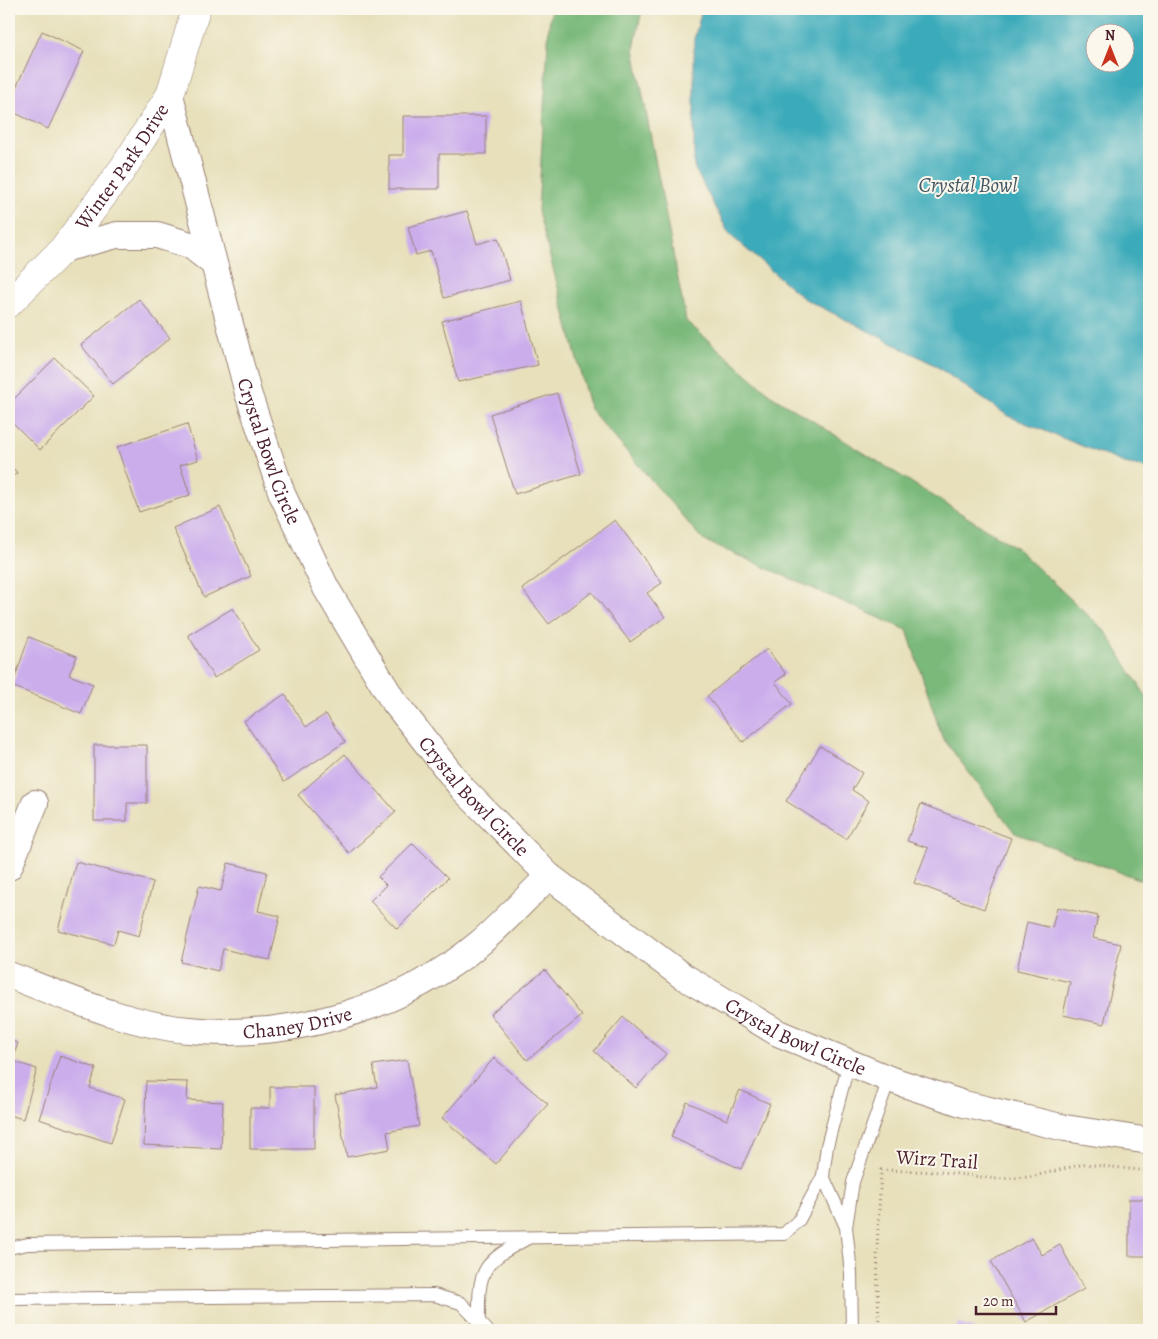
<svg xmlns="http://www.w3.org/2000/svg" width="1158" height="1339" font-family="Alegreya,serif">
	<rect width="100%" height="100%" fill="#fbf7ec"/>
	<filter id="ink" filterUnits="userSpaceOnUse"><feTurbulence type="fractalNoise" baseFrequency=".02" numOctaves="2"/><feDisplacementMap in="SourceGraphic" scale="10" xChannelSelector="R" yChannelSelector="G"/><feConvolveMatrix kernelMatrix="1 2 1 2 8 2 1 2 1" color-interpolation-filters="sRGB"/></filter>
	<filter id="wash" filterUnits="userSpaceOnUse"><feTurbulence type="fractalNoise" baseFrequency=".0096" numOctaves="4" result="noise"/><feDisplacementMap in="SourceGraphic" scale="20" xChannelSelector="R" yChannelSelector="G"/><feGaussianBlur stdDeviation="1.12" result="paint"/><feColorMatrix in="noise" values="0 0 0 0 0 0 0 0 0 0 0 0 0 0 0 0 0 1.4 0 .05"/><feComposite in="paint" operator="in"/></filter>
	<g filter="url(#wash)">
		<rect width="100%" height="100%" fill="#e7e0bb"/>
		<!-- forest -->
		<path fill="#7ab97a" stroke="#626c52" d="M552 9H642L634 49 686 321 771 395 1015 547 1106 632 1149 701V883L1015 833 942 737 907 630 703 540 590 409 538 211 549 25Z"/>
		<!-- water -->
		<path fill="#3baaba" stroke="#426472" fill-rule="evenodd" d="M702 9H1149V468L1124 463 1008 416 933 364 803 298 729 234 694 167V40ZM1096 32H1126V62H1096Z"/>
		<g id="blocks">
			<!-- building -->
			<g fill="#cbadec">
				<path d="M42 31 84 51 48 129 9 110V103Z"/>
				<path d="M403 116H486V154H439V189H389V155H403Z"/>
				<path d="M467 211 477 244 498 238 510 280 444 298 431 251 416 255 408 227Z"/>
				<path d="M139 299 170 338 113 384 81 345Z"/>
				<path d="M521 301 538 365 458 382 442 321Z"/>
				<path d="M55 358 94 396 40 450 9 419V404Z"/>
				<path d="M557 393 581 474 515 494 490 414Z"/>
				<path d="M187 424 198 460 180 465 190 495 139 512 117 447Z"/>
				<path d="M9 463 17 473 9 479Z"/>
				<path d="M220 507 251 576 204 597 173 528Z"/>
				<path d="M615 520 662 583 647 593 665 617 630 642 592 592 549 624 522 589Z"/>
				<path d="M233 608 259 650 214 678 188 635Z"/>
				<path d="M29 637 77 656 69 675 93 684 81 714 12 686Z"/>
				<path d="M767 649 786 674 775 682 792 704 743 742 707 696Z"/>
				<path d="M285 694 306 727 326 714 345 742 284 782 244 721Z"/>
				<path d="M94 745H147V803H127V821H94Z"/>
				<path d="M820 746 862 773 852 790 869 801 846 839 786 801Z"/>
				<path d="M345 754 396 812 349 853 298 795Z"/>
				<path d="M921 804 1011 838 984 909 914 883 928 848 907 841Z"/>
				<path d="M413 843 448 878 397 929 370 901 386 885 378 877Z"/>
				<path d="M76 862 153 882 139 936 118 930 114 944 58 930Z"/>
				<path d="M228 863 267 872 258 911 280 916 270 960 223 949 218 971 181 962 199 886 221 891Z"/>
				<path d="M1057 907 1098 916 1093 938 1121 944 1104 1024 1063 1015 1070 982 1017 970 1027 922 1052 928Z"/>
				<path d="M545 970 582 1016 527 1060 490 1014Z"/>
				<path d="M623 1017 666 1054 636 1088 594 1051Z"/>
				<path d="M9 1040 18 1043 12 1061 37 1069 23 1119 9 1115Z"/>
				<path d="M60 1056 96 1068 90 1088 125 1099 111 1143 39 1119Z"/>
				<path d="M494 1058 548 1104 496 1164 442 1118Z"/>
				<path d="M407 1060 419 1126 387 1132 390 1149 347 1157 335 1095 377 1087 373 1065Z"/>
				<path d="M146 1081 188 1082 187 1100 223 1102 221 1149 144 1145Z"/>
				<path d="M270 1087H314V1149H250V1108H270Z"/>
				<path d="M740 1090 770 1104 741 1169 671 1137 687 1102 727 1120Z"/>
				<rect x="1129" y="1199" width="20" height="57"/>
				<path d="M1032 1238 1042 1255 1060 1245 1084 1289 1026 1322 991 1261Z"/>
				<path d="M958 1323 977 1330H956Z"/>
				<path d="M942 1327 952 1330H941Z"/>
			</g>
		</g>
	</g>
	<g filter="url(#ink)">
		<use href="#blocks" fill-opacity="0" stroke="#988073" stroke-width="1"/>
		<g fill="none" stroke-linecap="round" stroke-linejoin="round">
			<!-- service casing -->
			<g stroke="#988073" stroke-width="14">
				<g id="service">
					<path d="M849 1062 827 1146 823 1176 846 1227 851 1273 852 1330"/>
					<path d="M846 1227 853 1182 889 1079"/>
					<path d="M9 1248 28 1244 784 1234 799 1220 823 1176"/>
					<path d="M9 1299 434 1295 461 1303 487 1330"/>
					<path d="M479 1322C478 1268 482 1263 528 1238"/>
				</g>
			</g>
			<!-- minor casing -->
			<g stroke="#988073" stroke-width="28">
				<g id="minor">
					<path id="s1" d="M170 95 248 393 282 494 326 588 392 699 462 788 549 876 681 975 778 1033 889 1079 964 1104 1065 1128 1149 1141"/>
					<path d="M63 249 117 235H157L190 245 213 263"/>
					<path d="M9 867 35 803"/>
					<path id="s2" d="M9 975C64 996 129 1025 189 1030 291 1040 402 1009 481 942 505 921 526 898 549 876"/>
				</g>
			</g>
			<!-- tertiary casing -->
			<g stroke="#988073" stroke-width="29">
				<g id="tertiary">
					<path id="s3" d="M9 303 63 249 122 170 170 95 196 9"/>
				</g>
			</g>
			<!-- path -->
			<path stroke="#988073" stroke-width="3" stroke-dasharray="1 4" stroke-linecap="butt" d="M879 1330 877 1250 881 1170 942 1172 997 1179 1030 1177 1084 1164 1149 1171"/>
			<!-- service -->
			<use href="#service" stroke="#fff" stroke-width="12"/>
			<!-- minor -->
			<use href="#minor" stroke="#fff" stroke-width="26"/>
			<!-- tertiary -->
			<use href="#tertiary" stroke="#fff" stroke-width="28"/>
		</g>
	</g>
	<g text-anchor="middle" stroke-width="4" stroke-linejoin="round" paint-order="stroke">
		<!-- street labels -->
		<g font-size="20" fill="#4a1f2b" stroke="#fbf7ec">
			<text dy="7" stroke="none"><textPath href="#s3" startOffset="178">Winter Park Drive</textPath></text>
			<text dy="7" stroke="none"><textPath href="#s1" startOffset="370">Crystal Bowl Circle</textPath></text>
			<text dy="7" stroke="none"><textPath href="#s1" startOffset="775">Crystal Bowl Circle</textPath></text>
			<text dy="7" stroke="none"><textPath href="#s2" startOffset="298">Chaney Drive</textPath></text>
			<text dy="7" stroke="none"><textPath href="#s1" startOffset="1180">Crystal Bowl Circle</textPath></text>
			<text transform="translate(937 1159) rotate(4)" y="7">Wirz Trail</text>
		</g>
		<!-- water labels -->
		<g font-size="21" font-style="italic" fill="#445764" stroke="#fbf7ec">
			<text x="968" y="192">Crystal Bowl</text>
		</g>
	</g>
	<!-- margin -->
	<rect width="1158" height="1339" fill="none" stroke="#fbf7ec" stroke-width="30"/>
	<!-- north arrow -->
	<g transform="translate(1110 48)"><circle r="24" fill="#fbf7ec" stroke="#b4a19f"/>
	<path d="M0-4L9 19L0 12L-9 19Z" fill="#c8321e"/>
	<text y="-8" font-size="14" font-weight="bold" text-anchor="middle" fill="#4a1f2b">N</text>
	</g>
	<!-- scale -->
	<path d="M976 1306v8h80v-8" fill="none" stroke="#4a1f2b" stroke-width="2.5"/>
	<text x="983" y="1306" font-size="15" fill="#4a1f2b" stroke="#fbf7ec" stroke-width="4" paint-order="stroke">20 m</text>
</svg>
